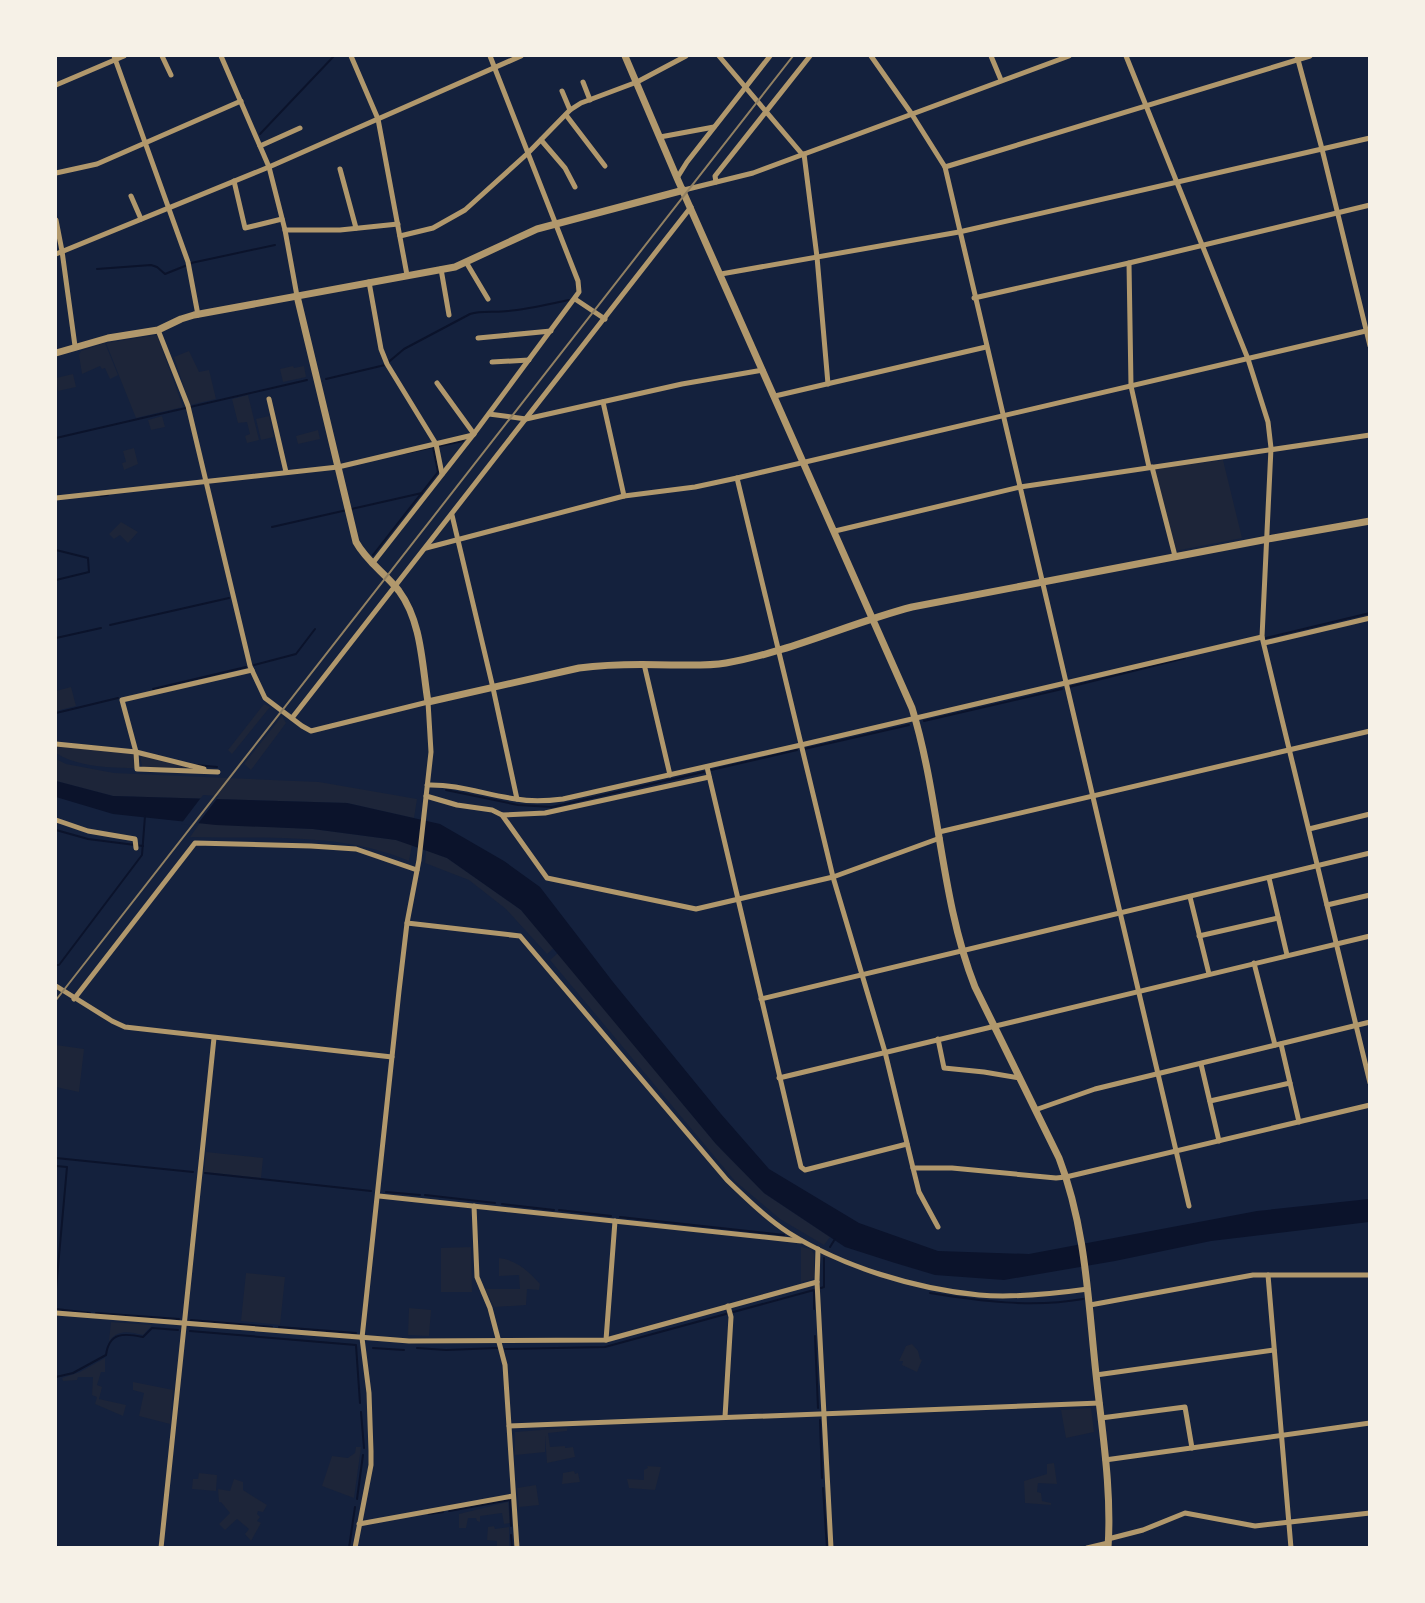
<svg xmlns="http://www.w3.org/2000/svg" width="1425" height="1603" font-family="'Open Sans',sans-serif">
	<rect width="100%" height="100%" fill="#14213d"/>
	<!-- green -->
	<g fill="#1d2539">
		<path d="M157 335 183 407 136 418 106 343Z"/>
		<path d="M105 343 118 375 110 379 105 368 102 369 100 366 82 374 79 355 81 351Z"/>
		<path d="M189 351 199 372 209 370 216 399 190 405 174 357Z"/>
		<path d="M293 366 294 368 304 366 306 377 283 382 280 369Z"/>
		<path d="M73 374 76 387 58 391 56 378Z"/>
		<path d="M248 395 259 440 247 443 245 436 250 434 247 422 238 423 232 399Z"/>
		<path d="M162 416 165 427 151 430 148 420Z"/>
		<path d="M269 416 274 437 261 440 256 419Z"/>
		<path d="M318 430 320 439 298 444 296 436Z"/>
		<path d="M134 448 138 464 124 470 122 463 126 462 123 451Z"/>
		<path d="M1223 460 1242 538 1175 551 1155 469Z"/>
		<path d="M121 522 138 532 128 543 120 535 114 539 109 534Z"/>
		<path d="M71 687 76 706 56 711V691Z"/>
		<path d="M264 704 270 707 232 754 228 750Z"/>
		<path d="M282 716 286 723 251 770 244 764Z"/>
		<path d="M56 746 134 754 135 768C109 768 78 767 56 753Z"/>
		<path d="M140 755 193 769 142 767Z"/>
		<path d="M56 759 66 764 114 773 319 782 417 799 414 818 347 803 113 796 56 781Z"/>
		<path d="M200 823 313 829 396 840 412 845 409 861C341 832 263 839 190 837Z"/>
		<path d="M426 850 447 858 521 910 554 948 547 954 506 909 469 880 425 863Z"/>
		<path d="M558 953 716 1144 764 1193 830 1237 824 1245 780 1219 735 1181 550 960Z"/>
		<path d="M56 1045 84 1049 79 1092 56 1087Z"/>
		<path d="M206 1152 263 1158 261 1178 204 1172Z"/>
		<path d="M471 1247 472 1292H441V1248Z"/>
		<path d="M801 1247 811 1249 814 1254V1277L813 1279 801 1282Z"/>
		<path d="M499 1258C517 1260 528 1271 540 1284L539 1290 527 1289 526 1305 494 1307 485 1289H520L519 1275 499 1276Z"/>
		<path d="M246 1273 285 1277 280 1325 241 1321Z"/>
		<path d="M409 1308 431 1310 429 1336 408 1335Z"/>
		<path d="M111 1322 152 1325 143 1335C129 1332 119 1329 109 1341Z"/>
		<path d="M912 1344 918 1351 920 1359 922 1360 917 1372 902 1365 903 1361H899L906 1346Z"/>
		<path d="M105 1358V1372H101L97 1385 102 1387 99 1399 126 1405 123 1416 95 1404 97 1397 92 1395 93 1377H78L77 1380 63 1381 62 1378 80 1372Z"/>
		<path d="M133 1382 173 1390 170 1424 139 1416 144 1393 133 1390Z"/>
		<path d="M1091 1408 1094 1432 1066 1438 1061 1410Z"/>
		<path d="M567 1428V1431L548 1433 550 1447 565 1446V1448L573 1447 575 1457 547 1463 545 1436V1452L515 1455V1432Z"/>
		<path d="M356 1447H361L354 1498 322 1486 332 1456 348 1458 355 1453Z"/>
		<path d="M1054 1463 1057 1484 1038 1483 1037 1492 1041 1493 1042 1501 1051 1503V1505L1025 1503 1024 1481 1047 1474V1464Z"/>
		<path d="M647 1466 661 1467 655 1490 629 1488 627 1479 644 1480V1470L648 1468Z"/>
		<path d="M574 1471 575 1474 578 1473 580 1482 562 1484 563 1473Z"/>
		<path d="M199 1473 217 1475 216 1491 192 1489 193 1479H198Z"/>
		<path d="M234 1479 243 1482V1490L267 1505 263 1512 258 1511 257 1514 260 1517 257 1521 261 1523 251 1541 245 1534 249 1529 237 1519 225 1530 219 1524 230 1513 221 1502H219L218 1489 230 1491Z"/>
		<path d="M536 1485 539 1505 519 1507 517 1488Z"/>
		<path d="M508 1502 510 1523 504 1524 502 1513 480 1516V1522L477 1521 476 1518H468L466 1528H459V1514Z"/>
		<path d="M494 1526 495 1529 509 1527V1547H497V1541L487 1540 488 1527Z"/>
	</g>
	<!-- water -->
	<path fill="#0b132b" d="M56 781 113 796 347 803 440 824 504 861 540 887 613 982 721 1114 769 1169 859 1223 938 1251 1029 1254 1257 1211 1369 1199V1222L1211 1241 1115 1261 1004 1280 935 1275 895 1263 845 1247 764 1193 716 1144 521 910 447 858 396 840 313 829 216 825 113 814 56 797Z"/>
	<!-- pier -->
	<path fill="#14213d" d="M203 795 219 796 196 826 181 824Z"/>
	<g fill="none" stroke-linecap="round" stroke-linejoin="round">
		<!-- stream -->
		<g stroke="#0b132b" stroke-width="2">
			<path d="M260 134 334 56"/>
			<path d="M191 263 275 245"/>
			<path d="M97 269 151 265 157 267 165 274 185 266"/>
			<path d="M326 379 385 365 404 349 470 314C483 310 495 313 508 311 529 309 549 304 569 300"/>
			<path d="M56 438 307 380"/>
			<path d="M439 446 463 441"/>
			<path d="M406 453 433 447"/>
			<path d="M101 496 108 495"/>
			<path d="M272 527 422 493"/>
			<path d="M56 550 88 558 89 572 56 580"/>
			<path d="M373 555 438 472 433 447"/>
			<path d="M110 625 229 598"/>
			<path d="M56 638 101 628"/>
			<path d="M1266 638 1370 613"/>
			<path d="M254 665 296 654 315 629"/>
			<path d="M1069 687 1185 658"/>
			<path d="M153 689 246 667"/>
			<path d="M56 713 118 698"/>
			<path d="M924 721 1062 689"/>
			<path d="M804 749 909 725"/>
			<path d="M196 765 217 767"/>
			<path d="M711 770 797 750"/>
			<path d="M446 790 518 805 552 807 704 772"/>
			<path d="M56 830 88 839 143 846"/>
			<path d="M56 965H59L142 855 145 816"/>
			<path d="M56 1158 193 1172"/>
			<path d="M56 1166 67 1167 56 1289"/>
			<path d="M205 1173 371 1191"/>
			<path d="M386 1192 420 1195"/>
			<path d="M425 1195 495 1203"/>
			<path d="M502 1204 554 1210"/>
			<path d="M559 1210 611 1216"/>
			<path d="M620 1217 784 1235"/>
			<path d="M830 1247 835 1239"/>
			<path d="M821 1288 824 1287V1258"/>
			<path d="M930 1293C979 1301 1032 1308 1083 1299"/>
			<path d="M56 1309 90 1313"/>
			<path d="M96 1313 179 1319"/>
			<path d="M191 1320 272 1327"/>
			<path d="M279 1327 356 1333"/>
			<path d="M190 1331 356 1345 360 1403"/>
			<path d="M815 1336 818 1408"/>
			<path d="M373 1348 404 1350"/>
			<path d="M417 1348 446 1350 497 1348"/>
			<path d="M505 1349 605 1347 814 1290V1309"/>
			<path d="M56 1377 73 1373 106 1355C109 1332 124 1333 143 1337L152 1328 178 1330"/>
			<path d="M361 1412 364 1448"/>
			<path d="M820 1420 822 1478"/>
			<path d="M823 1488 827 1548"/>
			<path d="M357 1499 363 1455"/>
			<path d="M449 1511 510 1500 511 1526"/>
			<path d="M429 1514 443 1512"/>
			<path d="M511 1535 512 1548"/>
			<path d="M349 1548 355 1507"/>
		</g>
		<!-- minor -->
		<g stroke="#b1986c" stroke-width="5">
			<path d="M114 56 188 262 198 315"/>
			<path d="M162 56 171 75"/>
			<path d="M221 56 269 167 285 230 297 296"/>
			<path d="M351 56 378 119 407 275"/>
			<path d="M719 56 802 154"/>
			<path d="M871 56 911 113 945 167 1189 1206"/>
			<path d="M991 56 1001 80"/>
			<path d="M1126 56 1248 359 1268 422 1271 448 1262 637 1370 1083"/>
			<path d="M1297 56 1322 149 1370 346"/>
			<path d="M583 82 590 100"/>
			<path d="M56 85 124 56"/>
			<path d="M562 91 570 110"/>
			<path d="M566 115 605 166"/>
			<path d="M660 137 714 127"/>
			<path d="M541 140 565 168 575 187"/>
			<path d="M260 146 300 128"/>
			<path d="M804 154 817 257 828 384"/>
			<path d="M945 167 1310 56"/>
			<path d="M340 169 356 228"/>
			<path d="M56 173 97 164 241 101"/>
			<path d="M677 178 687 162 770 56"/>
			<path d="M234 181 245 228 282 219"/>
			<path d="M716 182 715 176 810 56"/>
			<path d="M684 190 753 173 1069 56"/>
			<path d="M131 196 141 219"/>
			<path d="M56 220 62 251 75 346"/>
			<path d="M285 230H340L398 224"/>
			<path d="M400 236 433 228 465 210 528 153 570 110 581 103 637 82 686 56"/>
			<path d="M56 254 269 167 521 56"/>
			<path d="M466 262 488 299"/>
			<path d="M1129 263 1131 386 1149 467"/>
			<path d="M441 269 449 315"/>
			<path d="M721 274 959 232 1370 138"/>
			<path d="M369 282 381 349 387 364 436 444 442 474"/>
			<path d="M974 298 1129 263 1370 205"/>
			<path d="M575 299 605 319"/>
			<path d="M158 330 188 406 250 666 265 698 302 726 311 731 428 702 431 752 419 860 407 923 399 991 362 1338 369 1393 371 1451V1465L355 1548"/>
			<path d="M478 338 551 331"/>
			<path d="M492 362 529 360"/>
			<path d="M437 383 474 434"/>
			<path d="M775 396 986 347"/>
			<path d="M269 399 286 472"/>
			<path d="M603 402 624 496"/>
			<path d="M489 414 526 419 682 384 763 370"/>
			<path d="M1152 467 1175 556"/>
			<path d="M737 478 833 877 885 1052 913 1168H952L1056 1178 1066 1177 1370 1105"/>
			<path d="M56 498 338 467 473 435"/>
			<path d="M452 515 493 688 517 799"/>
			<path d="M835 531 1020 487 1370 435"/>
			<path d="M426 548 624 496 695 487 737 478 1370 330"/>
			<path d="M372 564 473 435 579 292 578 281 490 56"/>
			<path d="M1264 643 1370 618"/>
			<path d="M644 664 670 775"/>
			<path d="M292 718 691 207"/>
			<path d="M56 744 136 752 204 769"/>
			<path d="M707 767 801 1167 805 1170 907 1144"/>
			<path d="M218 772 137 769 136 752 122 700 252 670"/>
			<path d="M427 785C458 784 486 795 516 799 532 802 548 801 563 799L801 745 1262 637"/>
			<path d="M426 796 457 805 492 810 502 815 547 878 696 909 833 877 940 838"/>
			<path d="M502 815 545 813 709 777"/>
			<path d="M56 820 88 831 135 839 136 848"/>
			<path d="M1309 829 1370 814"/>
			<path d="M939 832 1370 731"/>
			<path d="M1269 878 1287 955"/>
			<path d="M1190 897 1209 974"/>
			<path d="M1327 905 1370 895"/>
			<path d="M407 923 520 936 727 1180C747 1199 766 1218 789 1233 843 1267 916 1289 979 1295 1015 1298 1052 1294 1088 1289"/>
			<path d="M1199 936 1278 918"/>
			<path d="M1254 963 1275 1045"/>
			<path d="M56 986 112 1021 125 1027 392 1057"/>
			<path d="M74 999 195 843 311 846 356 849 417 870"/>
			<path d="M761 999 1370 853"/>
			<path d="M938 1039 944 1068 984 1072 1020 1078"/>
			<path d="M1281 1044 1299 1122"/>
			<path d="M1201 1064 1219 1141"/>
			<path d="M779 1078 1370 936"/>
			<path d="M1210 1101 1290 1083"/>
			<path d="M1035 1110 1095 1089 1370 1022"/>
			<path d="M913 1168 919 1192 938 1227"/>
			<path d="M379 1196 801 1241"/>
			<path d="M474 1206 477 1277 490 1308 505 1365 517 1548"/>
			<path d="M818 1249 817 1282 831 1548"/>
			<path d="M1268 1275 1291 1548"/>
			<path d="M1090 1305 1253 1275H1370"/>
			<path d="M56 1313 409 1341 606 1340 817 1282"/>
			<path d="M606 1340 615 1221"/>
			<path d="M1096 1375 1274 1350"/>
			<path d="M725 1417 731 1317 728 1306"/>
			<path d="M1101 1418 1185 1407 1192 1448"/>
			<path d="M509 1426 1100 1403"/>
			<path d="M1105 1460 1370 1423"/>
			<path d="M359 1524 513 1496"/>
			<path d="M1108 1539 1143 1530 1185 1513 1255 1526 1370 1513"/>
			<path d="M161 1548 214 1038"/>
			<path d="M1087 1548 1108 1543"/>
		</g>
		<!-- tertiary -->
		<g stroke="#b1986c" stroke-width="7">
			<path d="M625 56 677 178 912 708C940 799 940 898 975 987L1059 1158C1086 1228 1088 1301 1096 1374 1102 1431 1112 1490 1108 1548"/>
			<path d="M297 296 356 542C367 562 385 573 399 591 422 622 422 666 428 702L579 668C609 664 640 664 671 665 689 665 708 666 726 663 790 652 850 623 912 607L1268 539 1370 521"/>
			<path d="M56 353 108 338 158 330 181 319 194 315 455 267 537 229 684 190"/>
		</g>
		<!-- rail -->
		<path stroke="#918062" stroke-width="2" d="M56 1000 793 56"/>
	</g>
	<!-- border -->
	<rect width="1425" height="1603" fill="none" stroke="#f6f1e7" stroke-width="114"/>
</svg>
